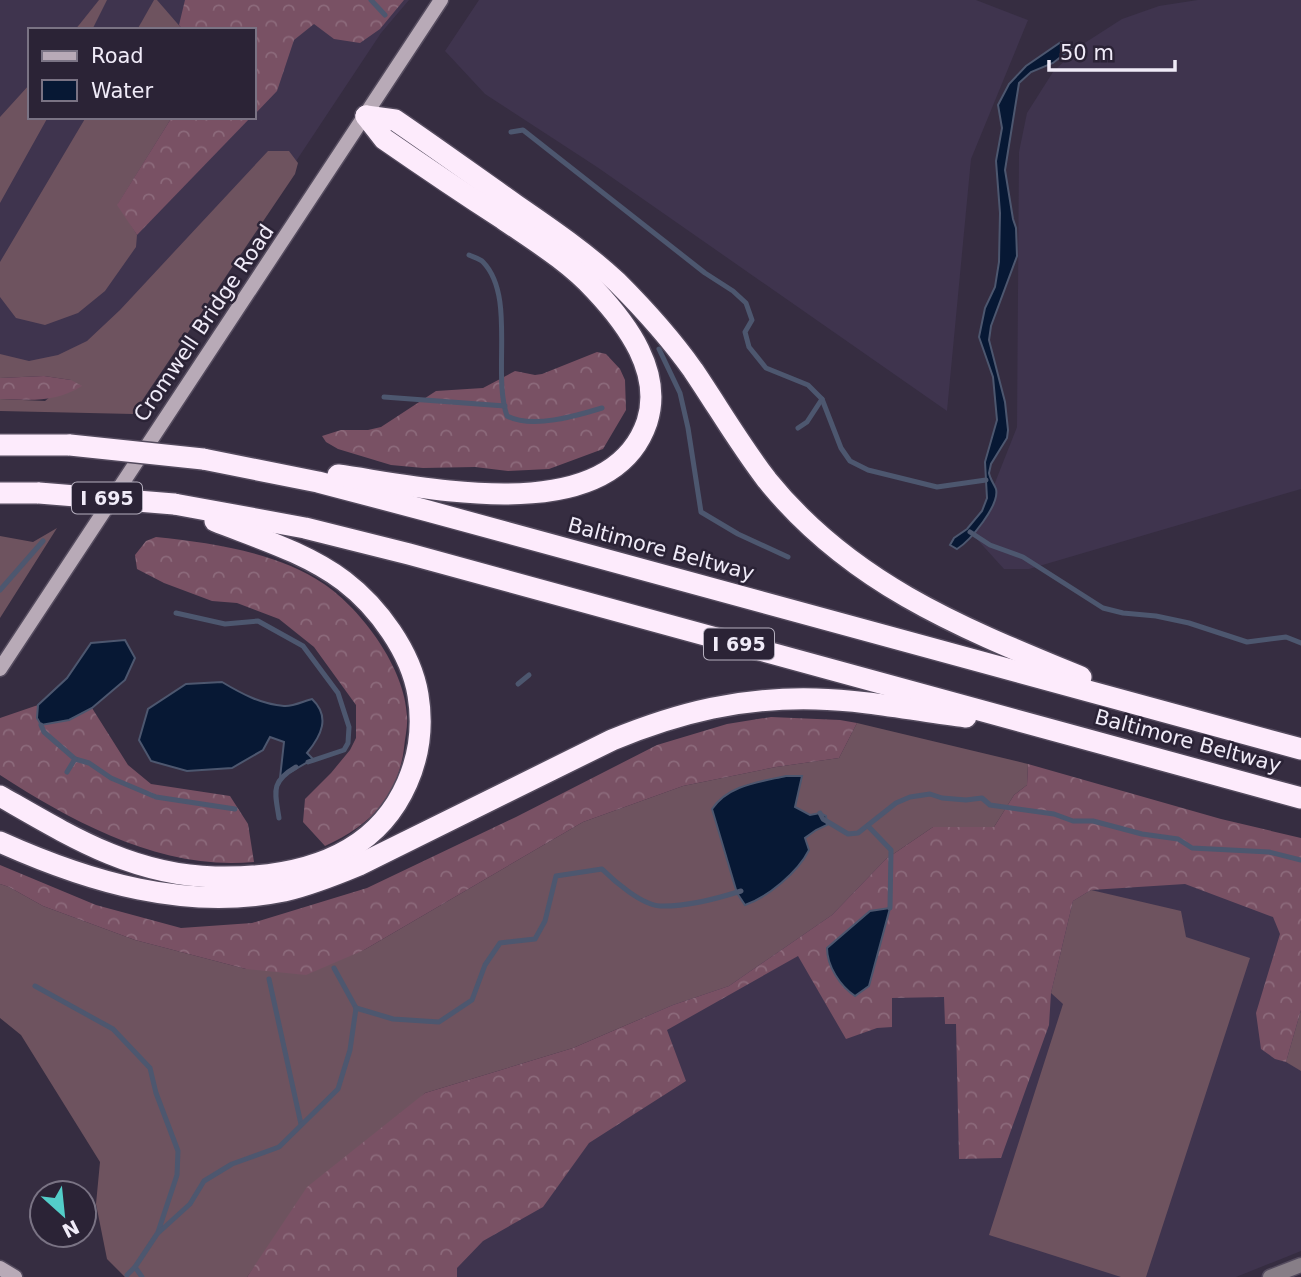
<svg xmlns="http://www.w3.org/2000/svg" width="1301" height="1277" font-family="'DejaVu Sans',sans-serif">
	<defs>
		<pattern id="forest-crowns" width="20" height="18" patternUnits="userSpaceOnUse" patternTransform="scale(1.75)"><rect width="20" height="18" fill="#795164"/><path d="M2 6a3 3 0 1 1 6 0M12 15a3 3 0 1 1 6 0" fill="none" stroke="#8c6a7b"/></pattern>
	</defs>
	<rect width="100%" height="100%" fill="#362d41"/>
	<!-- built -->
	<g fill="#3f344e" fill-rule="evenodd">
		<path d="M0 0H409L381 33 151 380 0 368ZM30 30H254V117H30Z"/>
		<path d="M479 0H976L1028 20 971 159 947 411 597 167 485 94 445 51Z"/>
		<path d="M1198 0H1301V489L1029 569H1004L974 536 1017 427 1019 152 1027 113 1053 72 1080 46 1122 19 1159 6Z"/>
		<path d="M886 859 1301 874V1251L1236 1277H247Z"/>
	</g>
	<!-- grass -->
	<g fill="#6e535f">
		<path d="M99 0H107L92 30H75Z"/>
		<path d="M154 0H157L183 30H137Z"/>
		<path d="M30 84V117H48L0 203V117Z"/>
		<path d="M86 117H172L118 204 137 235 136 247 105 291 78 313 45 325 16 318 0 297V262Z"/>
		<path d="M268 151H289L298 163 295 174 133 414 0 411V399L45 401 71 380 44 376 0 378V354L29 361 58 355 87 341 120 310Z"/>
		<path d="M57 528 0 618V536L33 542Z"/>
		<path d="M857 723 1028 764 1027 785 1014 795 994 827H933L886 859 832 915 729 986 673 1005 573 1048 425 1093 270 1245 247 1277H125L107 1259 96 1204 100 1162 21 1035 0 1018V884L9 887 43 906 135 940 246 969 364 950 583 822 683 786 776 767 839 758Z"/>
		<path d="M1091 890 1181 911 1186 937 1250 958 1146 1277H1121L989 1235 1063 1004 1051 993 1073 901Z"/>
		<path d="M1301 1010V1071L1286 1062Z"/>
	</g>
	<!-- forest -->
	<g fill="url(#forest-crowns)">
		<path d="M185 0H404L380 29 360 43 334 39 314 24 294 40 277 91 254 115V30H183L179 25Z"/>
		<path d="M172 117H251L137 235 117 205Z"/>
		<path d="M597 352 606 354 620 369 625 380 626 410 603 449 549 469 508 471 475 467 423 468 391 465 338 449 326 442 322 436 341 430H368L381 427 436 391 483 388 515 371 535 375 542 374Z"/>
		<path d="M44 376 71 380 82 386C54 403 31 400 0 399V378Z"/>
		<path d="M156 537C212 543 277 552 324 584 362 610 405 668 407 716 408 726 405 737 404 748 402 766 395 787 384 802 369 822 347 836 325 846L303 822 305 799 331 773 350 750 356 738V705L314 647 279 619 237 603 212 601 164 583 137 569 135 555 146 541Z"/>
		<path d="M38 705 37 718 69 720 92 708 128 765 151 784 230 796 248 824 254 862C163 871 74 823 0 775V718Z"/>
		<path d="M771 717 840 720 857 723 839 758 776 767 683 786 583 822 364 950 306 975 246 969 135 940 43 906 9 887 0 884V865L96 905 181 928 252 923 367 888 516 817 657 745 727 724Z"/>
		<path d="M1028 764 1221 819 1301 838V1010L1286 1062 1275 1059 1261 1049 1256 1013 1280 934 1273 917 1185 884 1091 890 1073 901 1051 993 1049 1025 1001 1158 959 1159 956 1024H945L944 997 892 998V1027L877 1028 846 1039 798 956 667 1030 686 1081 589 1143 543 1207 483 1241 457 1268V1277H247L307 1187 425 1093 573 1048 673 1005 729 986 832 915 886 859 933 827H994L1014 795 1027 785Z"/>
	</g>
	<!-- water -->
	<g fill="#071834" stroke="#4d576f" stroke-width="2">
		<path d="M1061 42 1072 48 1053 63 1031 72 1019 83 1005 170 1013 219 1016 228 1017 256 991 326 989 340 1005 402 1008 430 1007 438 991 464 989 473C990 479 994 484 996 489 1000 505 970 541 957 549L950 545 954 538 967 529 982 511 987 498 985 462 997 420 993 377 979 337 985 308 995 287 999 262 1000 213 996 161 1002 128 998 105 1009 84 1026 66Z"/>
		<path d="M125 640 135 658 125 680 92 708 69 720 41 725 37 718 38 705 67 678 91 643Z"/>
		<path d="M222 682C242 694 261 704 284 706 292 707 304 701 312 699 331 717 321 736 307 753L313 759 280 778 284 742 270 737 263 750 232 768 187 771 151 761 139 740 148 709 186 684Z"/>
		<path d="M786 776H802L795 807 810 815 820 813 826 816 827 825 816 830 805 838 809 850C798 872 768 897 745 905L737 893 712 809C728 785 759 782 786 776Z"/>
		<path d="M890 908 869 986 855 996C840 986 827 966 827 948L870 911Z"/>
	</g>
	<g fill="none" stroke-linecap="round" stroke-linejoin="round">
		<!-- stream -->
		<g stroke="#4d576f" stroke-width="5">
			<path d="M371 0 385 15"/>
			<path d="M511 132 523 130 705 273 733 291 746 303 752 320 745 332 749 347 766 368 808 385 822 399 841 448 850 461 868 470 937 487 986 480"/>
			<path d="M469 255C473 257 480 259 483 262 516 296 492 373 507 416 532 429 576 416 602 408"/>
			<path d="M659 349 680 393 688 428 701 512 738 534 788 557"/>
			<path d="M384 397 505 406"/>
			<path d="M798 428 807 422 822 399"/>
			<path d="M970 532 990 545 1023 557 1103 608 1123 613 1156 616 1189 623 1247 642 1286 637 1301 643"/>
			<path d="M0 590 43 541"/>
			<path d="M176 613 225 624 258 621 303 646 338 693 349 727 348 743 344 750 308 762"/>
			<path d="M518 684 529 675"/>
			<path d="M41 725 44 732 75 759 89 763 111 778 156 797 235 809"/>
			<path d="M67 772 75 759"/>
			<path d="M820 813 823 819 848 834 858 833 896 803 910 797 930 794 942 798 966 800 982 798 990 805 1054 814 1073 821H1093L1142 834 1178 839 1192 848 1269 852 1301 860"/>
			<path d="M279 818C275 792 270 782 296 767"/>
			<path d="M868 826 891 850 890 908"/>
			<path d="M334 968 356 1008"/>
			<path d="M269 979 301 1124"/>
			<path d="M35 986 113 1029 150 1068 156 1093 178 1151 177 1175 158 1232"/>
			<path d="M135 1267 142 1277"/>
			<path d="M127 1275 135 1267 157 1234 190 1204 204 1181 232 1164 279 1147 338 1089 350 1050 356 1008 393 1019 439 1022 472 1000 485 965 500 943 535 939 545 921 556 876 602 869C615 882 642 905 660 906 687 907 716 899 741 891"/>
		</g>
		<!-- street casing -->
		<g stroke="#544b5e" stroke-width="17">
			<path id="street" d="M1270 1277 1301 1265"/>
		</g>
		<!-- secondary casing -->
		<g stroke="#544b5e" stroke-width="17">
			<g id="secondary">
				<path d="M0 669 441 0"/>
				<path d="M0 1268 15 1277"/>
			</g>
		</g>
		<!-- highway casing -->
		<g stroke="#544b5e" stroke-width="24">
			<g id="highway">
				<path d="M366 116 395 120C436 148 476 177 516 205 551 229 586 253 617 282 644 309 671 339 693 370 718 407 740 445 767 480 851 584 962 628 1081 677"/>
				<path d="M0 445H70"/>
				<path d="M203 459 318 482 428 511 1301 749"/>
				<path d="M338 475C425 487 610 531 647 422 663 372 627 324 595 290 568 261 535 241 503 219 463 193 423 166 384 139L366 116"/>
				<path d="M0 493H39"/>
				<path d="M174 504 305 528 409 554 1301 798"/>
				<path d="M0 796C70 836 132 875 215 877 260 878 310 872 349 849 402 818 428 755 418 695 411 652 378 607 344 581 307 553 258 538 215 521"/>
				<path d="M0 842C89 882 186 911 284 891 310 885 335 875 359 865L612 740C680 712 742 697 816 699 865 700 918 711 966 717"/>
			</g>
		</g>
		<!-- street -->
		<use href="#street" stroke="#877e87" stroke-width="14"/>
		<!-- secondary -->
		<use href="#secondary" stroke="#b8aab7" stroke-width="14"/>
		<!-- highway -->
		<use href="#highway" stroke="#fdebfc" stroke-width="21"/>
		<!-- highway-bridge casing -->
		<g stroke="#544b5e" stroke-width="24" stroke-linecap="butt">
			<g id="highway-bridge">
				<path d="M70 445 203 459"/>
				<path d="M39 493 174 504"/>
			</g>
		</g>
		<!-- highway-bridge -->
		<use href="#highway-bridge" stroke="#fdebfc" stroke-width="21"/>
	</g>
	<g text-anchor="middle" stroke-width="5" stroke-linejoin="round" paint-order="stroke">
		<!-- shield labels -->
		<g fill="#2b2336" stroke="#b5afbe" stroke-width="2">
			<rect x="72" y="482.5" width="70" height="31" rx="5"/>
			<rect x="704" y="628.5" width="70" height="31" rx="5"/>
		</g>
		<g font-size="19" font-weight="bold" fill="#f0ebf8">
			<text x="107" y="505">I 695</text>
			<text x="739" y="651">I 695</text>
		</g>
		<!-- street labels -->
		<g font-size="21" fill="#f0ebf8" stroke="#2b2336">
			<text transform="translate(204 323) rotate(-56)" y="7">Cromwell Bridge Road</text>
			<text transform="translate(661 549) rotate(15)" y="7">Baltimore Beltway</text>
			<text transform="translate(1188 741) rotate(15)" y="7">Baltimore Beltway</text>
		</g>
	</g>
	<!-- legend -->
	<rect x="28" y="28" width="228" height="91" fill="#2b2336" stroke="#7a7384" stroke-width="2"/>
	<rect x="42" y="51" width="35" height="10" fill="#b8aab7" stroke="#7a7384" stroke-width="2"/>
	<text x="91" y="63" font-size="21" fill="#f0ebf8">Road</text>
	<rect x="42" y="80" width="35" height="21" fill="#071834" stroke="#7a7384" stroke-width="2"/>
	<text x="91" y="98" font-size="21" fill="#f0ebf8">Water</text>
	<!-- north arrow -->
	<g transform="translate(63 1214) rotate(153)"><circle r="33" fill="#2b2336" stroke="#7a7384" stroke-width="2"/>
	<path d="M0-5L12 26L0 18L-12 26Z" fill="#53cdc9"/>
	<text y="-10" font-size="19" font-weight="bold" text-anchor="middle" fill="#f0ebf8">N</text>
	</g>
	<!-- scale -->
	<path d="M1049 60v10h126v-10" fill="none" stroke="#f0ebf8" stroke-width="3.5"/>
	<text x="1060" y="60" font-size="21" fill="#f0ebf8" stroke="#2b2336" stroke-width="5" paint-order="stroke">50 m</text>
</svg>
